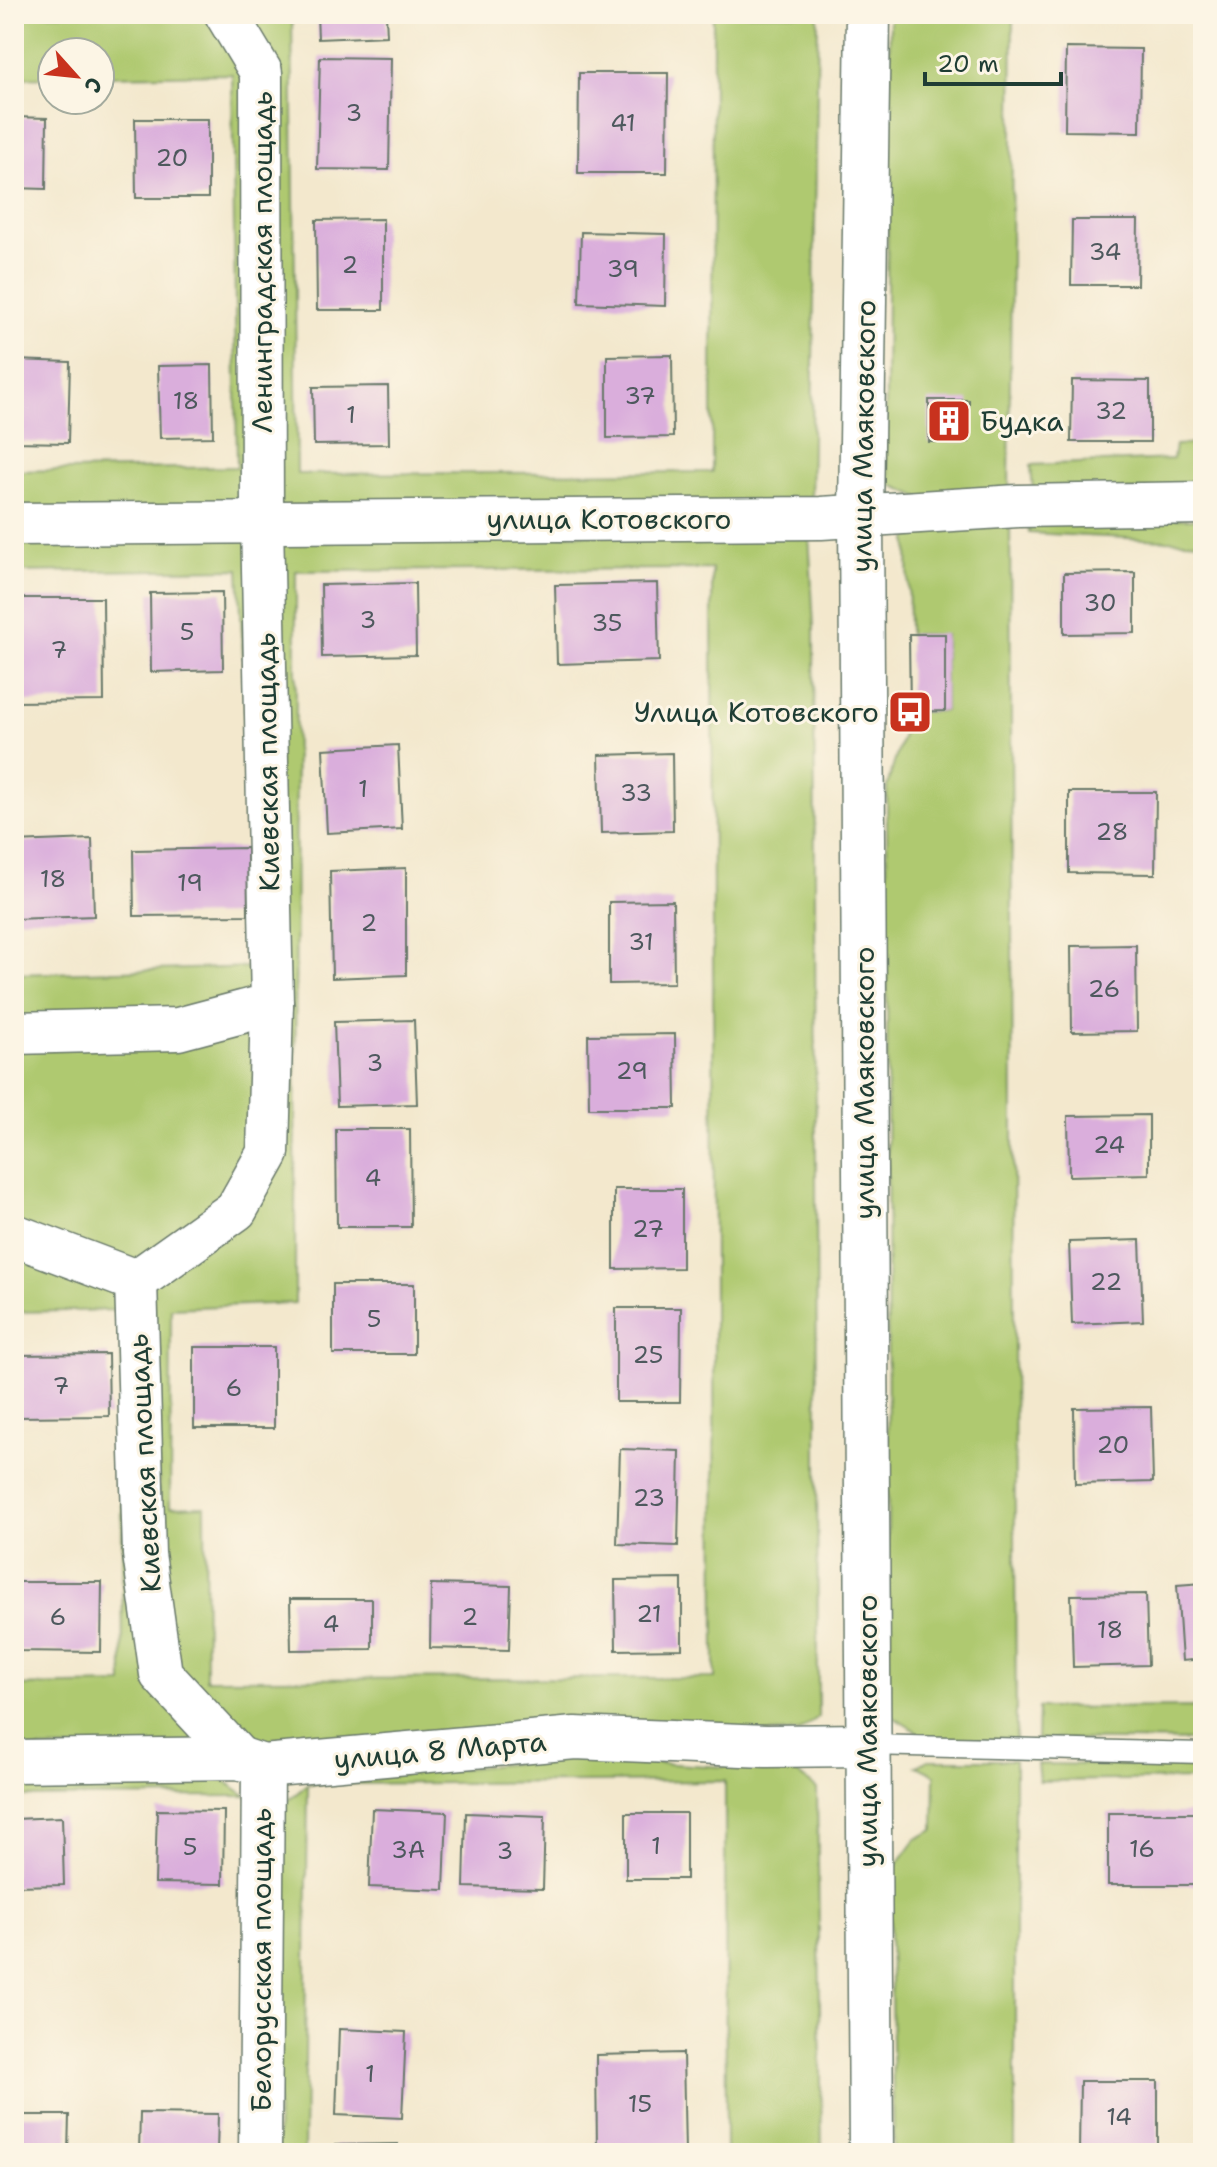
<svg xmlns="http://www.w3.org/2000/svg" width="1217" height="2167" font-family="'Shantell Sans',sans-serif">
	<rect width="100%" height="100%" fill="#fcf5e5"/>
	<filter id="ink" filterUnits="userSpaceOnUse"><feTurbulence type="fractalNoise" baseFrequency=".0125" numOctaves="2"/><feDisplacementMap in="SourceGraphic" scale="16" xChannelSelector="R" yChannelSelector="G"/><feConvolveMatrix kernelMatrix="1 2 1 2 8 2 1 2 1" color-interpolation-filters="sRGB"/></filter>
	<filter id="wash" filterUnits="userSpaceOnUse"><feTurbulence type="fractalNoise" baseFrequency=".006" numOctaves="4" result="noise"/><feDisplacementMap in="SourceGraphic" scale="32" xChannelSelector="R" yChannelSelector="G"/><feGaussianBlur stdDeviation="1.8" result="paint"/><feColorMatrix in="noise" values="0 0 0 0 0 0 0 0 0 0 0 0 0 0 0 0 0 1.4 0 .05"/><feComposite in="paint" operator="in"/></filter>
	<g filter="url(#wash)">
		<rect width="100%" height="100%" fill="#f3e8cd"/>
		<!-- green -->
		<g fill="#afc96f" stroke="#678352" stroke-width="2" fill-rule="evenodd">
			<path d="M14 14H214L251 75 249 509 14 513V471L237 467 232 74 100 76V52H52V77L14 78Z"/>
			<path d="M238 14H292L297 474 712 472 713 14H818L811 508 279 507Z"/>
			<path d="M890 14H1013L1009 497 922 498 885 482Z"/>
			<path d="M1203 444V489L1033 493 1031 465 1173 459 1175 445Z"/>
			<path d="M1010 516 1016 1742 929 1739 888 1714 887 786 910 712 945 711V635L909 634 908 539 922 520Z"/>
			<path d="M1028 519H1203V542L1029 533Z"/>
			<path d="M252 533 265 999 180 1020 14 1024V974L257 967 239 569 14 572V536Z"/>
			<path d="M809 533 814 628 818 1717 799 1732 265 1750 245 1742 172 1671 145 1289 245 1218 271 536ZM712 569 715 1678 206 1679 205 1506 170 1507 171 1308 295 1303 296 571Z"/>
			<path d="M260 1021 257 1151 227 1204 135 1270 14 1225V1042Z"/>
			<path d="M14 1246 128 1289 147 1674 219 1748 14 1749V1686L123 1684 121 1310 14 1312Z"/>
			<path d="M1203 1707V1741L1037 1739 1038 1708Z"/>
			<path d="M568 1758 795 1771 817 1789 822 2153H726L725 1781 308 1784 304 2153H277L280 1807 308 1784Z"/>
			<path d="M928 1760H1015V2153H894L889 1875 916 1839 934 1830 935 1775 917 1766Z"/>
			<path d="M1037 1764 1203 1766V1779L1039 1781Z"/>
			<path d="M219 1777 247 1796 14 1797V1779Z"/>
		</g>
		<g id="blocks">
			<!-- building -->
			<g fill="#daaedc">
				<path d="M317 14H386L387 36 318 39Z"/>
				<path d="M1066 48 1141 49 1140 132 1065 131Z"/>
				<path d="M320 57 391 58 389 170 317 169Z"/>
				<path d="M579 73H668L667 173H578Z"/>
				<path d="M14 117 47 118 46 189 14 188Z"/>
				<path d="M135 119H208V198H136Z"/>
				<path d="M383 219V310H317L316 220Z"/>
				<path d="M1072 220H1138L1137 285H1071Z"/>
				<path d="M581 232 666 234 665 306 579 303Z"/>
				<path d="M672 355 673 437 607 438V356Z"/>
				<path d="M14 360 70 362 68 443 14 442Z"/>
				<path d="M212 365 213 437 160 438 158 366Z"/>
				<path d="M1072 380 1150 381V442H1071Z"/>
				<path d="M388 386 389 444 314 445 313 387Z"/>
				<rect x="929" y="400" width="40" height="42"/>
				<path d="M1135 572V633L1064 634V573Z"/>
				<path d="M415 583 416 655 322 657 321 585Z"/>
				<path d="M657 583 659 661 557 664 555 585Z"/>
				<path d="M222 592 223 670 151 672 150 593Z"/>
				<path d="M14 598H103L104 701 14 702Z"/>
				<path d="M909 634H945V711L910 712Z"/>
				<path d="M398 745 402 829 327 833 323 749Z"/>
				<path d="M672 753 673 831 601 833 599 755Z"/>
				<path d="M1069 792H1156L1155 874 1069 873Z"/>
				<path d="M92 839 94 916 14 919V842Z"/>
				<path d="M247 848 248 915 134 916 133 850Z"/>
				<path d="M406 868V975L332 978 330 871Z"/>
				<path d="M673 901 674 983 609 984V902Z"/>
				<path d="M1136 945 1137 1031 1072 1032 1071 946Z"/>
				<path d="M414 1020 417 1104 337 1106 334 1022Z"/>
				<path d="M675 1034 676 1108H589L588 1035Z"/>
				<path d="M1149 1115V1174L1069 1176 1068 1116Z"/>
				<path d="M336 1129H410L411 1227H337Z"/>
				<path d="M614 1189H682V1268L614 1269Z"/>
				<path d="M1140 1240 1143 1321 1072 1324 1069 1242Z"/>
				<rect x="333" y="1284" width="81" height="70"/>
				<path d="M616 1308H681L680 1402H616Z"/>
				<rect x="194" y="1347" width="80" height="81"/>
				<path d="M108 1354 109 1416 14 1417V1355Z"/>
				<path d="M1151 1407 1153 1482 1075 1484 1074 1408Z"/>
				<path d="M620 1449 680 1451 678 1546 617 1544Z"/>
				<path d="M682 1579V1649L616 1650 615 1580Z"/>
				<path d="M14 1582H102L101 1652 14 1651Z"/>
				<path d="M1203 1583V1659L1182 1661 1177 1585Z"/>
				<path d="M431 1584 511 1586 509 1650 430 1648Z"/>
				<path d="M1146 1594 1148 1665 1073 1667 1071 1595Z"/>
				<path d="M290 1599H372V1649L291 1650Z"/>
				<path d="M372 1809 447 1812 444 1890 369 1887Z"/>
				<path d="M157 1810 224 1811 223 1884 155 1883Z"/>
				<path d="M466 1813 545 1816 543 1889 464 1887Z"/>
				<rect x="626" y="1813" width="60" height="66"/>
				<rect x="1108" y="1813" width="95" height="72"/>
				<path d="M62 1817 64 1885 14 1886V1819Z"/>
				<path d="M339 2029 406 2032 402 2118 336 2115Z"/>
				<path d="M683 2053 685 2153H597L596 2055Z"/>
				<path d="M1080 2081H1158V2153H1079Z"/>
				<path d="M140 2113 218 2114 217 2153H139Z"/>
				<path d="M14 2115H69L68 2153H14Z"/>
				<path d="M398 2144V2153H335V2145Z"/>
			</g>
		</g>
	</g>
	<g filter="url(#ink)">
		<use href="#blocks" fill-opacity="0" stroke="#69796a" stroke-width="2"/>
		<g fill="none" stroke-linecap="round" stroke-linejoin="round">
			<!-- lane casing -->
			<g stroke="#69796a" stroke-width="23">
				<path id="lane" d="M867 1745 1203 1753"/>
			</g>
			<!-- street casing -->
			<g stroke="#69796a" stroke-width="45">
				<g id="street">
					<path d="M14 524 821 518 1018 506 1203 503"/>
					<path d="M14 1033 178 1029 272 1004 262 521 261 72 226 14"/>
					<path d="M14 1235 136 1281 144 1554 161 1674 239 1758"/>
					<path d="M136 1281 236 1210 268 1153 272 1004"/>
					<path d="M14 1761 239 1758 263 1766 575 1738 766 1746 867 1745"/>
					<path d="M260 2153 263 1766"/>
				</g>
			</g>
			<!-- secondary casing -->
			<g stroke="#69796a" stroke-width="47">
				<path id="secondary" d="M868 14 861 515 871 2153"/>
			</g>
			<!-- lane -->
			<use href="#lane" stroke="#fff" stroke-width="20"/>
			<!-- street -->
			<use href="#street" stroke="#fff" stroke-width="42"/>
			<!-- secondary -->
			<use href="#secondary" stroke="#fff" stroke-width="44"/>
		</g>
	</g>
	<!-- icons -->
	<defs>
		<g id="building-square" transform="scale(2.3)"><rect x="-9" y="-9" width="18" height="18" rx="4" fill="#c8321e" stroke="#fcf5e5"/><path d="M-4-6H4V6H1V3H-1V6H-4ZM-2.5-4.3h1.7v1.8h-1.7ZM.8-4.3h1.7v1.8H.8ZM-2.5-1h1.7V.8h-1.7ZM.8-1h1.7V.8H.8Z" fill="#fff"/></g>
		<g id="bus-square" transform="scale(2.3)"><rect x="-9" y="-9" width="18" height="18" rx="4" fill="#c8321e" stroke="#fcf5e5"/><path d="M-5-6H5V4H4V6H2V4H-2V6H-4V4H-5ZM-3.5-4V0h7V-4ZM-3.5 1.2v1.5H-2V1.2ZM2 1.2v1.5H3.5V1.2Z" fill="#fff"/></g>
	</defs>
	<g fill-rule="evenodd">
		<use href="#building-square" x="949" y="421"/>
		<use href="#bus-square" x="910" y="712"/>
	</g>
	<g text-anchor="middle" stroke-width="6" stroke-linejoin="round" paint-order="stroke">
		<!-- number labels -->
		<g font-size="24" fill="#4e595e">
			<text x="354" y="121">3</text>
			<text x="623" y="131">41</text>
			<text x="172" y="166">20</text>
			<text x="1105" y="260">34</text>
			<text x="350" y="273">2</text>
			<text x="623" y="277">39</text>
			<text x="640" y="404">37</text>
			<text x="186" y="409">18</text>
			<text x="1111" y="419">32</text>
			<text x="351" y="423">1</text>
			<text x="1100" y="611">30</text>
			<text x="368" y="628">3</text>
			<text x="607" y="631">35</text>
			<text x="187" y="640">5</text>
			<text x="59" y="658">7</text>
			<text x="363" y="797">1</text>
			<text x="636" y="801">33</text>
			<text x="1112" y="840">28</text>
			<text x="53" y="887">18</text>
			<text x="190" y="891">19</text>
			<text x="369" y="931">2</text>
			<text x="641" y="950">31</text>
			<text x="1104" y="997">26</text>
			<text x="375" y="1071">3</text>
			<text x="632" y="1079">29</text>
			<text x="1109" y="1153">24</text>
			<text x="373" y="1186">4</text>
			<text x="648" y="1237">27</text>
			<text x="1106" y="1290">22</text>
			<text x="374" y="1327">5</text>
			<text x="648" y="1363">25</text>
			<text x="61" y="1394">7</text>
			<text x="234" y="1396">6</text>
			<text x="1113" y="1453">20</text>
			<text x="649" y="1506">23</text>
			<text x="649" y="1622">21</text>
			<text x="58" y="1625">6</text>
			<text x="470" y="1625">2</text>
			<text x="331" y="1632">4</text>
			<text x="1110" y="1638">18</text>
			<text x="656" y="1854">1</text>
			<text x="190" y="1855">5</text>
			<text x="1142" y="1857">16</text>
			<text x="408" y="1858">3А</text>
			<text x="505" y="1859">3</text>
			<text x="370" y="2082">1</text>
			<text x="640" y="2112">15</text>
			<text x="1119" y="2125">14</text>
		</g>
		<!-- street labels -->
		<g font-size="28" fill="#1f3d34" stroke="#fcf5e5">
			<text transform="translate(262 262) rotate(-90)" y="10">Ленинградская площадь</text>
			<text transform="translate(863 436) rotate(-89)" y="10">улица Маяковского</text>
			<text x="609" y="529">улица Котовского</text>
			<text transform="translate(267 762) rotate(-91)" y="10">Киевская площадь</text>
			<text transform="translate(864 1083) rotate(-90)" y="10">улица Маяковского</text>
			<text transform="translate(144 1463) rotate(-93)" y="10">Киевская площадь</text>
			<text transform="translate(867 1731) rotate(-90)" y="10">улица Маяковского</text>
			<text transform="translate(440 1750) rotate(-5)" y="10">улица 8 Марта</text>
			<text transform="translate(261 1960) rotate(-90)" y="10">Белорусская площадь</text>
		</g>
		<!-- poi labels -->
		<g font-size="28" fill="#1f3d34" stroke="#fcf5e5" text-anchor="start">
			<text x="980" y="431">Будка</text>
			<text x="879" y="722" text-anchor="end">Улица Котовского</text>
		</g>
	</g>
	<!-- margin -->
	<rect width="1217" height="2167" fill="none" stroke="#fcf5e5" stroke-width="48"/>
	<!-- north arrow -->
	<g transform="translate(76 76) rotate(117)"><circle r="38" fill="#fcf5e5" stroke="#a4ab9e" stroke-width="2"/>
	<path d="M0-6L14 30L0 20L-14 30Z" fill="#c8321e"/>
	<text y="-12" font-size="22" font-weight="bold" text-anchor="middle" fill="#1f3d34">С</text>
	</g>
	<!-- scale -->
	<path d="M925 72v12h136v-12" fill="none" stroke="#1f3d34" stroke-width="4"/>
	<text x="937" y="72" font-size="24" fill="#1f3d34" stroke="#fcf5e5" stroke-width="6" paint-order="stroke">20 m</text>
</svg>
